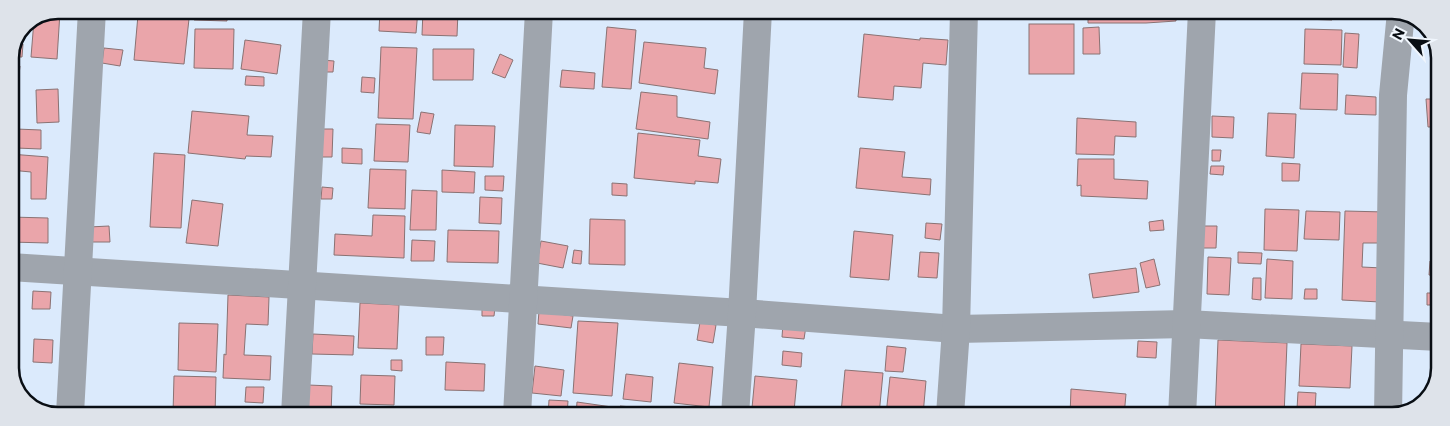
<svg xmlns="http://www.w3.org/2000/svg" width="1450" height="426" font-family="Commissioner,sans-serif">
	<rect width="100%" height="100%" fill="#dbeafc"/>
	<!-- building -->
	<g fill="#eaa5aa" stroke="#8a7273">
		<path d="M195 10H227V21L194 20Z"/>
		<path d="M380 10H418L416 33 379 31Z"/>
		<path d="M423 10 458 11 457 36 422 35Z"/>
		<path d="M797 11H859V17Z"/>
		<path d="M1088 11H1176V21L1146 23H1088Z"/>
		<path d="M53 12H60L57 59 31 57 34 20Z"/>
		<path d="M1303 12H1333L1332 20 1303 19Z"/>
		<path d="M138 15 189 19 184 64 134 60Z"/>
		<rect x="1029" y="24" width="45" height="50"/>
		<path d="M607 27 636 30 631 89 602 87Z"/>
		<path d="M1099 27 1100 54H1083V28Z"/>
		<path d="M195 29H234L233 69 194 68Z"/>
		<path d="M1305 29 1342 30 1341 65 1304 64Z"/>
		<path d="M1345 33 1359 34 1357 68 1343 67Z"/>
		<path d="M864 34 920 40V38L948 40 946 65 923 63 921 88 894 86 893 100 858 97Z"/>
		<path d="M245 40 281 45 277 74 241 69Z"/>
		<path d="M644 42 706 48 704 68 718 70 715 94 639 83Z"/>
		<path d="M16 44H23L22 57H11Z"/>
		<path d="M381 47 417 48 413 119 378 118Z"/>
		<path d="M104 48 123 50 120 66 102 63Z"/>
		<path d="M433 49H474L473 80H433Z"/>
		<path d="M500 54 513 60 505 78 492 73Z"/>
		<path d="M322 60 334 61 333 72H321Z"/>
		<path d="M10 65 20 66 16 101 10 100Z"/>
		<path d="M562 70 595 73 594 89 560 87Z"/>
		<path d="M1302 73 1338 74 1337 110 1300 109Z"/>
		<path d="M246 76 264 77V86L245 85Z"/>
		<path d="M362 77 375 78 374 93 361 92Z"/>
		<path d="M58 89 59 122 37 123 36 90Z"/>
		<path d="M641 92 677 96V117L710 122 708 139 636 129Z"/>
		<path d="M1346 95 1376 97V115L1345 114Z"/>
		<path d="M1426 99H1440V127H1428Z"/>
		<path d="M192 111 249 116 247 135 273 136 271 157 246 156 245 159 188 153Z"/>
		<path d="M421 112 434 114 430 134 417 132Z"/>
		<path d="M1268 113 1296 114 1294 158 1266 156Z"/>
		<path d="M1212 116 1234 117 1233 138 1212 137Z"/>
		<path d="M1077 118 1136 122V137L1115 136 1114 155 1076 154Z"/>
		<path d="M376 124 410 125 408 162 374 161Z"/>
		<path d="M455 125 495 126 493 167 454 166Z"/>
		<path d="M16 129 41 130V149L16 148Z"/>
		<path d="M320 129H333L332 157H319Z"/>
		<path d="M638 133 700 140 698 156 721 159 718 183 695 181V184L634 178Z"/>
		<path d="M342 148 362 149V164L342 163Z"/>
		<path d="M860 148 905 152 902 177 931 179 930 195 856 188Z"/>
		<path d="M1212 150H1221L1220 161H1212Z"/>
		<path d="M154 153 185 155 181 228 150 227Z"/>
		<path d="M10 154 48 157 46 199H31V172L10 170Z"/>
		<path d="M1078 159H1114V179L1148 181 1147 199 1081 196V185L1077 186Z"/>
		<path d="M1282 163 1300 164 1299 181H1282Z"/>
		<path d="M1211 166H1224L1223 175 1210 174Z"/>
		<path d="M370 169 406 170 405 209 368 208Z"/>
		<path d="M442 170 475 172 474 193 442 192Z"/>
		<path d="M485 176H504L503 191 485 190Z"/>
		<path d="M1432 181 1439 182V212L1431 211Z"/>
		<path d="M612 183 627 184V196L612 195Z"/>
		<path d="M322 187 333 188 332 199H321Z"/>
		<path d="M412 190 437 191 436 230H410Z"/>
		<path d="M480 197 502 198 501 224 479 223Z"/>
		<path d="M192 200 223 204 218 246 186 243Z"/>
		<path d="M1265 209 1299 210 1297 251 1264 250Z"/>
		<path d="M1306 211 1340 212 1339 240 1304 239Z"/>
		<path d="M1345 211 1385 212 1384 243H1363L1362 267 1382 268 1380 302 1342 300Z"/>
		<path d="M373 215 405 216 404 258 334 255 335 234 372 236Z"/>
		<path d="M10 217 48 218V243L10 242Z"/>
		<path d="M590 219 625 220V265L589 264Z"/>
		<path d="M1163 220 1164 230 1150 231 1149 222Z"/>
		<path d="M926 223 942 224 940 240 925 238Z"/>
		<path d="M109 226 110 242H89V227Z"/>
		<path d="M1202 226H1217L1216 248H1200Z"/>
		<path d="M448 230 499 231 498 263 447 262Z"/>
		<path d="M854 231 893 235 889 280 850 277Z"/>
		<path d="M412 240 435 241 434 261H411Z"/>
		<path d="M541 241 568 246 563 268 537 263Z"/>
		<path d="M574 250 582 251 581 264 572 263Z"/>
		<path d="M920 252 939 253 937 278 918 277Z"/>
		<path d="M1238 252 1262 253 1261 264 1238 263Z"/>
		<path d="M1208 257 1231 258 1229 295 1207 294Z"/>
		<path d="M1154 259 1160 285 1146 288 1140 263Z"/>
		<path d="M1267 259 1293 261 1292 299 1265 298Z"/>
		<path d="M1430 261 1439 262V276L1429 275Z"/>
		<path d="M1136 268 1139 292 1093 298 1089 274Z"/>
		<path d="M1253 278H1261V300L1252 299Z"/>
		<path d="M1305 289H1317V299H1304Z"/>
		<path d="M33 291 51 292 50 309H32Z"/>
		<path d="M1427 293H1438L1437 305H1427Z"/>
		<path d="M228 295 269 297 268 325 246 324 244 355 271 356 270 380 223 378 224 354 226 355Z"/>
		<path d="M360 303 399 305 397 349 358 348Z"/>
		<path d="M482 306 495 307 494 316H482Z"/>
		<path d="M539 311 573 316 571 328 538 324Z"/>
		<path d="M578 321 618 323 612 396 573 393Z"/>
		<path d="M700 322 716 325 713 343 697 340Z"/>
		<path d="M179 323 218 324 216 372 178 370Z"/>
		<path d="M783 324 806 326 804 339 782 337Z"/>
		<path d="M313 334 354 336 353 355 312 354Z"/>
		<path d="M426 337H444L443 355H426Z"/>
		<path d="M34 339 53 340 52 363 33 362Z"/>
		<path d="M1218 340 1287 343 1284 416H1215Z"/>
		<path d="M1138 341 1157 342 1156 358 1137 357Z"/>
		<path d="M1301 344 1352 346 1350 388 1299 386Z"/>
		<path d="M887 346 906 348 903 372 885 371Z"/>
		<path d="M783 351 802 353 801 367 782 365Z"/>
		<path d="M391 360H402V371L391 370Z"/>
		<path d="M446 362 485 364 484 391 445 390Z"/>
		<path d="M679 363 713 367 709 407 674 403Z"/>
		<path d="M535 366 564 370 561 396 532 393Z"/>
		<path d="M845 370 883 373 879 415 841 413Z"/>
		<path d="M626 374 653 377 651 402 623 399Z"/>
		<path d="M361 375 395 376 394 405 360 404Z"/>
		<path d="M174 376 216 377 215 415 173 414Z"/>
		<path d="M755 376 797 380 794 411 752 408Z"/>
		<path d="M890 377 926 381 923 415H886Z"/>
		<path d="M308 385 332 386 331 415H307Z"/>
		<path d="M246 387H264L263 403 245 402Z"/>
		<path d="M1071 389 1126 394 1124 416H1070Z"/>
		<path d="M1298 392 1316 393 1315 410 1297 409Z"/>
		<path d="M549 400 568 401 567 415H548Z"/>
		<path d="M577 402 612 407 611 415H576Z"/>
		<path d="M620 406 656 409 655 415H620Z"/>
	</g>
	<g fill="none" stroke-linecap="round" stroke-linejoin="round">
		<!-- minor -->
		<g stroke="#9fa5ad" stroke-width="28">
			<path d="M10 267 742 313 956 329 1186 324 1439 337"/>
			<path d="M70 414 92 10"/>
			<path d="M295 415 317 10"/>
			<path d="M517 415 539 11"/>
			<path d="M735 415 742 313 758 11"/>
			<path d="M950 415 956 329 964 11"/>
			<path d="M1182 416 1202 11"/>
			<path d="M1388 416 1393 95 1401 12"/>
		</g>
	</g>
	<!-- crop -->
	<path d="M0 0H1450V426H0ZM58 19H1392A39 39 0 0 1 1431 58V368A39 39 0 0 1 1392 407H58A39 39 0 0 1 19 368V58A39 39 0 0 1 58 19Z" fill="#dee3ea" fill-rule="evenodd"/>
	<path fill="none" stroke="#090e14" stroke-width="2.5" d="M58 19H1392A39 39 0 0 1 1431 58V368A39 39 0 0 1 1392 407H58A39 39 0 0 1 19 368V58A39 39 0 0 1 58 19Z"/>
	<!-- north arrow -->
	<g transform="translate(1410 40) rotate(297)" stroke="#f0f6fd" stroke-width="4" paint-order="stroke">
	<path d="M0-4L9 19L0 12L-9 19Z" fill="#090e14"/>
	<text y="-8" font-size="14" font-weight="bold" text-anchor="middle" fill="#090e14">N</text>
	</g>
</svg>
